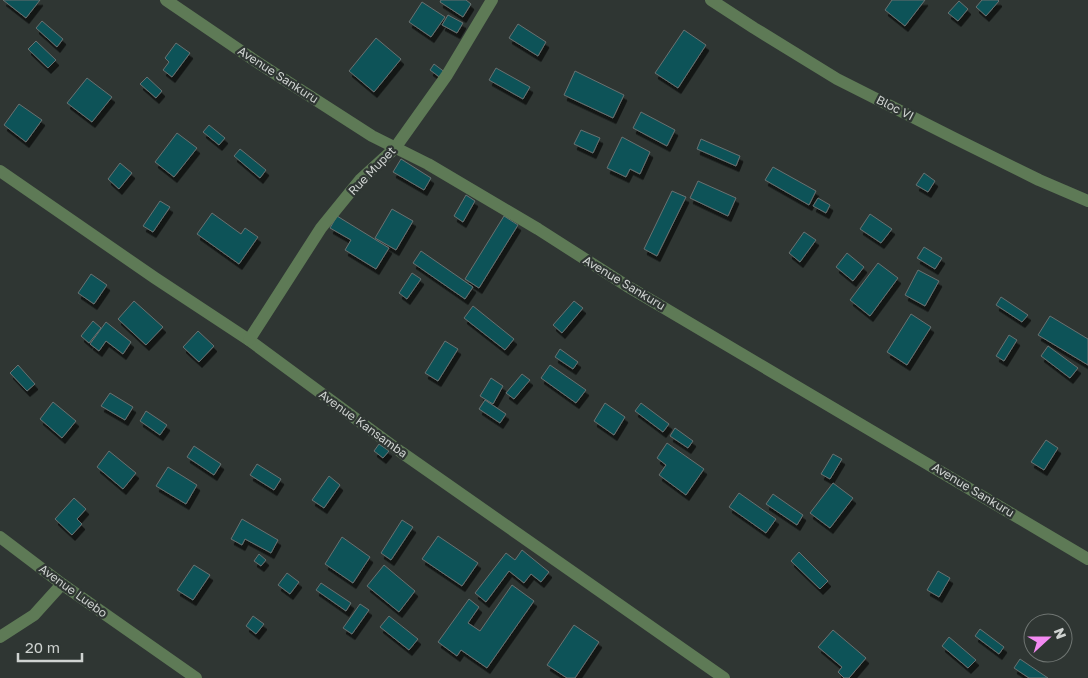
<svg xmlns="http://www.w3.org/2000/svg" width="1088" height="678" font-family="'Golos Text',sans-serif">
	<defs>
		<filter id="shadow"><feDropShadow dx="3" dy="5.5" stdDeviation="0" flood-color="#0009"/></filter>
	</defs>
	<rect width="100%" height="100%" fill="#2f3633"/>
	<!-- building -->
	<g fill="#0e5358" stroke="#697171" filter="url(#shadow)">
		<path d="M3 0H40L26 18Z"/>
		<path d="M441 0H466L471 4 463 17 440 2Z"/>
		<path d="M892 0H925L905 26 885 10Z"/>
		<path d="M982 0H998L999 1 986 16 976 7Z"/>
		<path d="M959 1 968 9 958 21 948 13Z"/>
		<path d="M422 2 445 17 431 37 409 22Z"/>
		<path d="M448 15 463 23 457 33 442 25Z"/>
		<path d="M42 21 63 39 57 47 36 28Z"/>
		<path d="M518 24 546 42 538 56 509 38Z"/>
		<path d="M684 30 706 45 678 88 655 73Z"/>
		<path d="M376 38 401 59 374 92 349 71Z"/>
		<path d="M36 41 56 60 48 68 28 49Z"/>
		<path d="M176 43 190 53 172 77 163 70 169 62 165 58Z"/>
		<path d="M434 64 446 73 442 79 430 70Z"/>
		<path d="M496 68 530 87 523 99 489 80Z"/>
		<path d="M575 71 624 95 613 118 564 95Z"/>
		<path d="M147 77 162 91 156 98 140 84Z"/>
		<path d="M87 78 112 97 92 122 67 103Z"/>
		<path d="M19 104 42 120 26 142 4 125Z"/>
		<path d="M641 112 675 130 667 146 633 128Z"/>
		<path d="M209 125 225 138 219 145 203 132Z"/>
		<path d="M581 130 600 138 593 153 574 144Z"/>
		<path d="M177 133 197 148 174 177 155 162Z"/>
		<path d="M622 137 650 152 640 174 630 169 626 177 607 168Z"/>
		<path d="M701 139 740 156 736 166 697 149Z"/>
		<path d="M240 149 266 170 260 178 234 156Z"/>
		<path d="M401 159 431 178 424 190 393 172Z"/>
		<path d="M120 163 132 173 119 189 108 179Z"/>
		<path d="M773 167 816 191 809 205 765 180Z"/>
		<path d="M924 173 935 181 928 192 916 185Z"/>
		<path d="M698 181 736 198 728 216 690 198Z"/>
		<path d="M672 191 686 197 657 256 644 249Z"/>
		<path d="M466 195 475 201 463 222 454 216Z"/>
		<path d="M818 198 830 205 826 213 813 206Z"/>
		<path d="M160 201 170 207 153 232 143 226Z"/>
		<path d="M392 209 413 221 396 250 375 238Z"/>
		<path d="M212 213 241 234 245 228 258 237 239 264 197 234Z"/>
		<path d="M870 214 892 229 881 243 860 229Z"/>
		<path d="M337 216 389 248 376 269 345 250 351 240 330 228Z"/>
		<path d="M504 216 518 225 479 288 465 279Z"/>
		<path d="M804 232 816 240 800 262 789 253Z"/>
		<path d="M924 247 942 258 935 269 917 258Z"/>
		<path d="M421 251 473 287 465 299 413 263Z"/>
		<path d="M847 253 864 267 853 281 836 267Z"/>
		<path d="M878 263 898 278 870 316 850 300Z"/>
		<path d="M918 270 939 281 925 306 905 295Z"/>
		<path d="M412 273 421 279 407 299 399 293Z"/>
		<path d="M91 274 107 285 94 304 78 293Z"/>
		<path d="M1001 297 1028 315 1022 322 996 305Z"/>
		<path d="M134 301 163 327 146 345 118 319Z"/>
		<path d="M574 301 583 308 562 333 553 325Z"/>
		<path d="M473 306 514 339 505 350 464 318Z"/>
		<path d="M911 314 931 327 907 365 887 352Z"/>
		<path d="M1050 316 1088 339V365L1038 335Z"/>
		<path d="M93 321 101 328 89 343 81 336Z"/>
		<path d="M106 322 131 342 123 354 106 341 99 351 90 344Z"/>
		<path d="M198 331 214 346 199 362 183 347Z"/>
		<path d="M1009 335 1017 340 1004 361 996 356Z"/>
		<path d="M445 341 458 349 438 381 425 373Z"/>
		<path d="M1048 346 1078 368 1070 378 1041 356Z"/>
		<path d="M560 349 578 362 573 369 555 357Z"/>
		<path d="M18 365 35 384 27 391 10 373Z"/>
		<path d="M550 365 586 390 576 403 541 378Z"/>
		<path d="M522 374 530 380 514 399 506 393Z"/>
		<path d="M491 378 503 386 493 404 480 396Z"/>
		<path d="M110 393 133 407 125 420 101 406Z"/>
		<path d="M485 400 506 414 500 423 479 409Z"/>
		<path d="M53 402 76 421 62 438 40 419Z"/>
		<path d="M605 403 625 417 614 435 594 421Z"/>
		<path d="M641 403 669 424 663 432 635 411Z"/>
		<path d="M146 411 167 425 160 435 140 421Z"/>
		<path d="M675 428 693 441 688 448 670 436Z"/>
		<path d="M1046 440 1058 448 1044 470 1031 462Z"/>
		<path d="M667 443 704 469 686 495 659 475 666 465 657 458Z"/>
		<path d="M379 444 389 451 383 458 374 451Z"/>
		<path d="M194 446 221 464 214 475 187 457Z"/>
		<path d="M109 451 136 473 123 489 97 467Z"/>
		<path d="M833 454 842 459 830 479 821 474Z"/>
		<path d="M257 464 281 479 274 490 250 475Z"/>
		<path d="M168 467 197 485 186 504 156 486Z"/>
		<path d="M329 476 340 485 324 508 312 500Z"/>
		<path d="M833 483 853 498 830 528 810 513Z"/>
		<path d="M739 493 776 519 766 533 729 507Z"/>
		<path d="M773 494 803 515 797 525 766 504Z"/>
		<path d="M74 498 86 509 77 519 82 524 72 535 55 519Z"/>
		<path d="M242 519 278 540 271 553 245 539 242 545 231 539Z"/>
		<path d="M402 520 413 527 391 560 381 553Z"/>
		<path d="M438 536 478 563 462 586 422 559Z"/>
		<path d="M342 537 370 557 353 583 325 564Z"/>
		<path d="M522 550 549 572 541 582 531 574 524 583 509 571 486 602 475 593 506 553 515 560Z"/>
		<path d="M799 552 828 581 820 589 791 561Z"/>
		<path d="M259 554 266 560 261 566 254 561Z"/>
		<path d="M194 565 210 575 193 600 177 590Z"/>
		<path d="M384 565 415 591 399 612 367 586Z"/>
		<path d="M938 571 950 578 939 597 927 590Z"/>
		<path d="M287 573 299 582 290 594 278 585Z"/>
		<path d="M321 583 351 603 346 611 316 590Z"/>
		<path d="M512 585 534 601 487 668 461 650 457 656 438 642 469 599 479 607 468 623 480 631Z"/>
		<path d="M360 604 369 610 352 634 343 628Z"/>
		<path d="M253 616 264 624 256 634 246 626Z"/>
		<path d="M389 616 418 639 409 650 380 627Z"/>
		<path d="M574 625 599 642 575 678H567L547 665Z"/>
		<path d="M980 629 1004 647 999 654 975 636Z"/>
		<path d="M833 630 866 658 849 678H844L838 672 842 667 818 647Z"/>
		<path d="M949 637 976 660 968 668 942 646Z"/>
		<path d="M1020 659 1048 678H1029L1014 668Z"/>
	</g>
	<g fill="none" stroke-linecap="round" stroke-linejoin="round">
		<!-- minor -->
		<g stroke="#5e7a56" stroke-width="12">
			<path d="M166 0 257 62 372 136 428 164 538 229 627 286 1088 559"/>
			<path d="M711 0 754 28 837 79 956 139 1039 180 1088 201"/>
			<path d="M0 171 155 278 249 340 401 452 724 678"/>
			<path d="M249 340 321 228 360 180 395 148 447 75 492 0"/>
			<path d="M0 537 62 584 196 678"/>
			<path d="M0 637 34 615 62 584"/>
		</g>
	</g>
	<g text-anchor="middle" stroke-width="4.5" stroke-linejoin="round" paint-order="stroke">
		<!-- street labels -->
		<g font-size="12" fill="#cfd3d1" stroke="#2f3633">
			<text transform="translate(278 75) rotate(33)" y="4">Avenue Sankuru</text>
			<text transform="translate(895 108) rotate(27)" y="4">Bloc VI</text>
			<text transform="translate(372 171) rotate(-46)" y="4">Rue Mupet</text>
			<text transform="translate(624 283) rotate(31)" y="4">Avenue Sankuru</text>
			<text transform="translate(363 424) rotate(36)" y="4">Avenue Kansamba</text>
			<text transform="translate(973 490) rotate(31)" y="4">Avenue Sankuru</text>
			<text transform="translate(73 591) rotate(36)" y="4">Avenue Luebo</text>
		</g>
	</g>
	<!-- north arrow -->
	<g transform="translate(1048 638) rotate(69)"><circle r="24" fill="#2f3633" stroke="#6f7572"/>
	<path d="M0-4L9 19L0 12L-9 19Z" fill="#f38af2"/>
	<text y="-8" font-size="14" font-weight="bold" text-anchor="middle" fill="#cfd3d1">N</text>
	</g>
	<!-- scale -->
	<path d="M18 653v8h64v-8" fill="none" stroke="#cfd3d1" stroke-width="2.5"/>
	<text x="25" y="653" font-size="15" fill="#cfd3d1" stroke="#2f3633" stroke-width="4" paint-order="stroke">20 m</text>
</svg>
